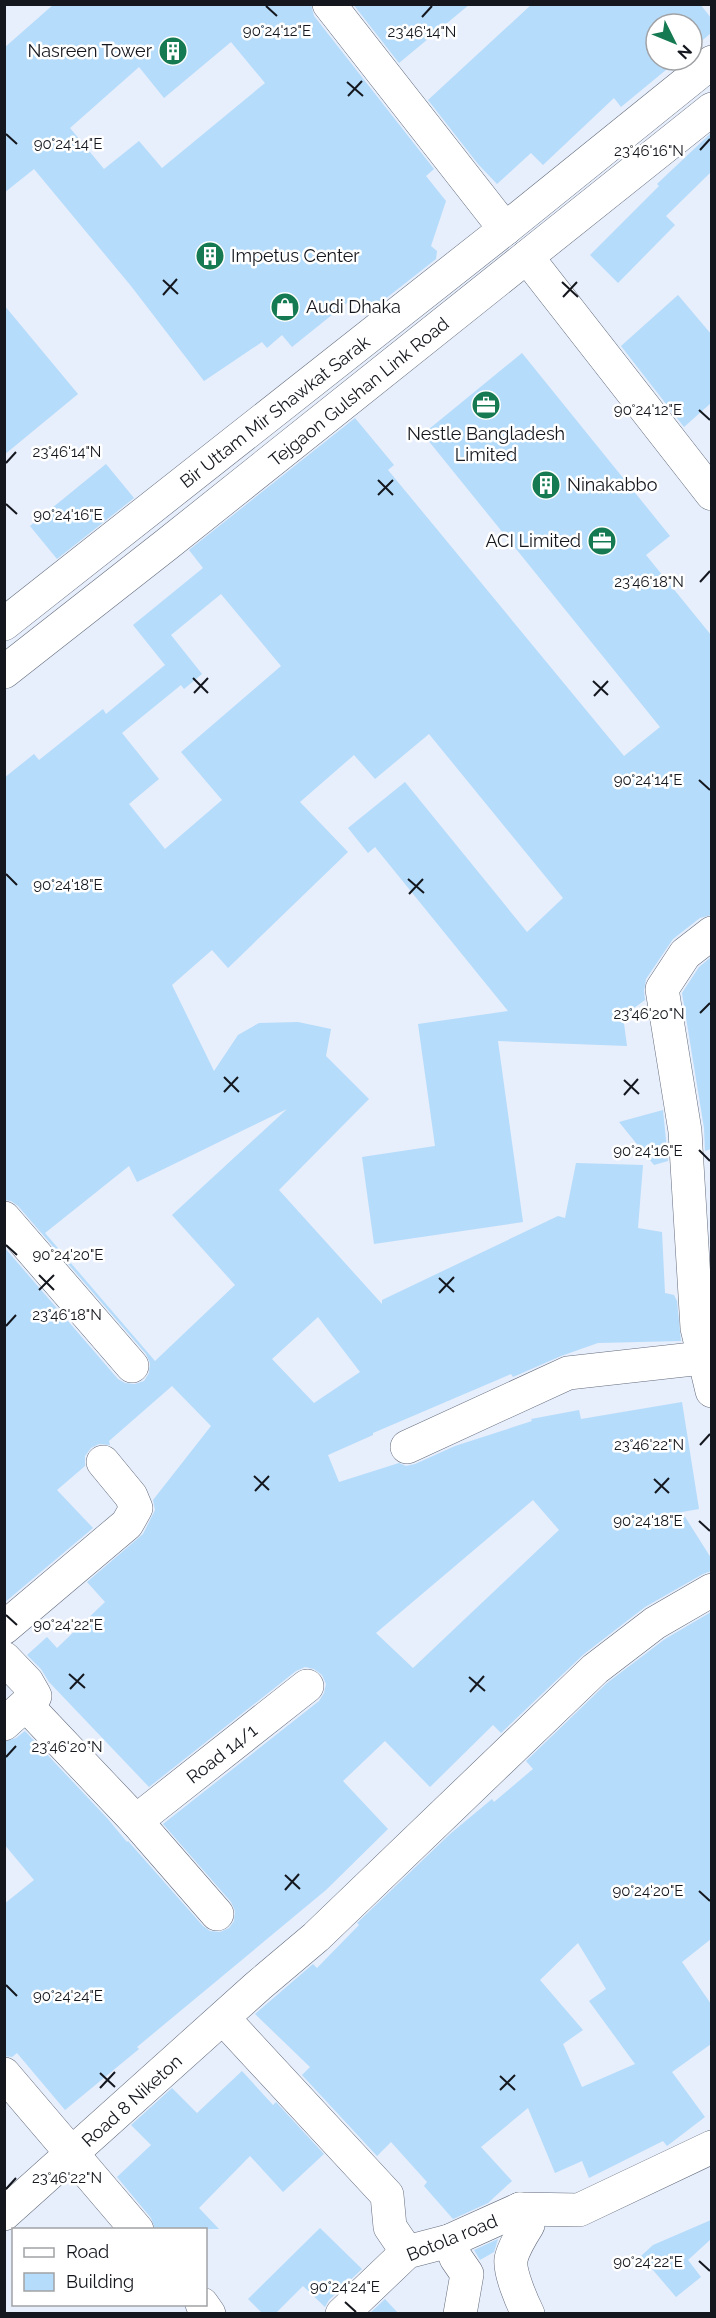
<svg xmlns="http://www.w3.org/2000/svg" width="716" height="2318" font-family="Raleway,sans-serif">
	<rect width="100%" height="100%" fill="#e7eefc"/>
	<!-- building -->
	<g fill="#b5dcfb" fill-rule="evenodd">
		<path d="M54 4H311L314 16 434 169 426 176 446 201 431 246 437 251 436 259 366 314 353 298 292 347 282 335 267 348 262 342 204 381 131 286 34 169 4 193V48ZM231 42 265 83 162 168 139 141 104 169 70 128 139 67 164 98Z"/>
		<path d="M353 4H470L399 63Z"/>
		<path d="M532 4H700L711 18V33L692 49V24H656V60H678L621 107 614 98 543 165 531 153 497 184 478 164 428 100Z"/>
		<path d="M711 133V172L666 216 675 225 618 283 590 255 659 186 657 184Z"/>
		<path d="M678 295 711 334V403L684 427 621 346Z"/>
		<path d="M4 305 78 394 4 455Z"/>
		<path d="M522 353 670 536 646 555 711 635V915L700 918 673 939 646 979 644 991 645 1000 623 1016 627 1046 498 1041 523 1222 374 1244 362 1157 435 1146 418 1024 508 1011 375 847 368 853 348 828 405 782 527 932 563 898 429 734 375 779 354 755 300 802 348 852 228 968 212 950 172 985 214 1071 238 1035 259 1023 298 1022 331 1029 326 1056 369 1099 279 1190 382 1304V1300L558 1216 565 1218 576 1163 643 1165 638 1228 662 1232 665 1293 674 1295 677 1301 681 1341 598 1343 561 1356 513 1377 511 1374 373 1433V1435L328 1455 339 1482 399 1463 406 1466 415 1464 455 1446 532 1421 531 1419 579 1410 581 1419 682 1402 699 1509 682 1512 711 1558V1571L703 1574 645 1607 584 1654 501 1733 493 1725 430 1787 385 1741 343 1781 388 1829 326 1890 137 2047 139 2049 65 2110 17 2053 12 2057 4 2056V1904L34 1880 4 1844V1742L16 1738 25 1731 107 1818 127 1842 128 1841 203 1926 210 1931 220 1932 229 1928 234 1921 235 1911 231 1902 163 1824 319 1701 324 1693 326 1684 322 1675 314 1669 305 1667 296 1671 149 1787 49 1682 41 1669 27 1655 47 1637 57 1648 105 1602 87 1582 143 1534 155 1510 153 1500 211 1426 172 1386 109 1441 110 1445 99 1444 91 1448 85 1456V1466L57 1490 93 1528 4 1603V1247L118 1379 125 1383 135 1384 144 1381 149 1373 150 1363 146 1354 18 1206 11 1201 4 1200V778L34 754 39 760 103 709 106 714 165 665 133 625 203 568 189 550 355 418 394 465 388 470 624 756 660 727 423 434ZM221 594 281 666 181 752 222 800 165 849 129 804 159 779 122 733 181 685 184 689 202 674 171 635ZM287 1109 172 1215 235 1285 155 1361 45 1233 129 1166 137 1182ZM318 1317 360 1372 314 1403 272 1359ZM533 1500 559 1530 413 1668 376 1633Z"/>
		<path d="M106 464 134 498 57 559 30 526Z"/>
		<path d="M711 957V1149L705 1151 704 1128 682 993 699 967Z"/>
		<path d="M663 1110 668 1161 654 1165 619 1122Z"/>
		<path d="M711 1612V1939L682 1962 711 2004V2044L672 2072 705 2117 667 2146 663 2141 589 2178 582 2161 555 2173 528 2108 481 2147 512 2181 488 2203 453 2219 424 2186 427 2182 391 2142 377 2156 302 2075 310 2067 255 2014 313 1964 317 1968 359 1925 357 1923 450 1834 492 1799 494 1802 533 1769 526 1761 607 1683 665 1639ZM578 1943 606 1989 589 2001 635 2064 582 2087 563 2044 583 2030 540 1980Z"/>
		<path d="M242 2071 273 2105 276 2102 324 2154 283 2192 250 2156 199 2208 219 2229H155L151 2218 117 2177 151 2145 131 2125 172 2088 197 2113Z"/>
		<path d="M711 2220V2239L688 2260 701 2277 676 2297 641 2256 653 2245Z"/>
		<path d="M320 2228 362 2269 329 2300 325 2307 303 2286 276 2313H262L248 2299Z"/>
		<path d="M498 2239 494 2252 480 2260 474 2250Z"/>
		<path d="M385 2299 398 2313H370Z"/>
	</g>
	<g fill="none" stroke-linecap="round" stroke-linejoin="round">
		<!-- minor casing -->
		<g stroke="#646c7c" stroke-width="34">
			<g id="minor">
				<path d="M329 4 505 229"/>
				<path d="M527 257 712 494"/>
				<path d="M712 933 685 954 662 989 685 1131 697 1328 712 1391"/>
				<path d="M4 1218 132 1366"/>
				<path d="M407 1447 568 1373 702 1358"/>
				<path d="M4 1628 127 1524 136 1508 131 1496 103 1462"/>
				<path d="M4 1658 27 1682 35 1696 4 1724"/>
				<path d="M27 1706 136 1821 217 1914"/>
				<path d="M136 1821 307 1686"/>
				<path d="M223 2018 387 2195 390 2227 407 2252"/>
				<path d="M4 2074 137 2230"/>
				<path d="M520 2209 528 2225C521 2236 514 2247 511 2259 509 2272 522 2302 528 2314"/>
				<path d="M4 2214 258 1986 316 1937 595 1669 655 1623 712 1590"/>
				<path d="M449 2241 456 2258 467 2274 460 2314"/>
				<path d="M202 2304 209 2314"/>
				<path d="M342 2314 407 2252 449 2241 520 2209 579 2210 712 2147"/>
			</g>
		</g>
		<!-- major casing -->
		<g stroke="#646c7c" stroke-width="34">
			<g id="major">
				<path d="M4 624 505 229 712 62"/>
				<path d="M4 672 166 545 712 109"/>
			</g>
		</g>
		<!-- minor -->
		<use href="#minor" stroke="#fff" stroke-width="33"/>
		<!-- major -->
		<use href="#major" stroke="#fff" stroke-width="33"/>
	</g>
	<!-- ticks -->
	<path fill="none" stroke="#14171d" stroke-width="2" d="M266 6 277 16M422 17 432 6M347 82 363 96M348 96 362 81M6 134 17 144M700 150 710 139M163 280 178 294M562 282 578 297M163 295 177 279M563 297 577 282M699 410 710 420M6 463 16 452M378 480 393 495M378 495 393 480M6 504 17 514M700 582 710 571M193 678 208 693M593 681 608 695M194 693 208 678M594 696 608 681M699 780 710 790M6 874 17 885M408 879 424 893M409 894 423 879M700 1013 710 1003M224 1077 239 1092M624 1080 639 1094M224 1092 238 1077M624 1095 638 1079M699 1150 710 1161M6 1245 17 1255M39 1275 54 1290M439 1278 454 1292M39 1290 54 1275M439 1293 454 1277M6 1326 16 1315M700 1445 710 1434M254 1476 269 1490M654 1479 669 1493M255 1491 269 1476M655 1493 669 1478M699 1521 710 1531M6 1615 17 1625M69 1674 85 1688M469 1677 485 1691M70 1689 84 1674M470 1692 484 1676M6 1757 16 1746M285 1875 300 1889M285 1890 299 1874M699 1891 710 1901M6 1985 17 1996M100 2073 115 2087M500 2076 515 2090M100 2088 115 2072M500 2090 515 2075M6 2189 16 2178M699 2261 710 2271M345 2302 356 2312"/>
	<!-- icons -->
	<defs>
		<g id="building-disc" transform="scale(1.5)"><circle r="9.5" fill="#157a52" stroke="#fff"/><path d="M-4-6H4V6H1V3H-1V6H-4ZM-2.5-4.3h1.7v1.8h-1.7ZM.8-4.3h1.7v1.8H.8ZM-2.5-1h1.7V.8h-1.7ZM.8-1h1.7V.8H.8Z" fill="#fff"/></g>
		<g id="shop-disc" transform="scale(1.5)"><circle r="9.5" fill="#157a52" stroke="#fff"/><path d="M-5-2.5h2.3a2.7 3.5 0 0 1 5.4 0H5L5.5 6h-11ZM-1.5-2.5h3a1.5 2.3 0 0 0-3 0Z" fill="#fff"/></g>
		<g id="office-disc" transform="scale(1.5)"><circle r="9.5" fill="#157a52" stroke="#fff"/><path d="M-6-3h4V-5.5h4V-3h4V5H-6ZM-1-4.5V-3h2v-1.5ZM-6 0V1H6V0Z" fill="#fff"/></g>
	</defs>
	<g fill-rule="evenodd">
		<use href="#building-disc" x="173" y="51"/>
		<use href="#building-disc" x="210" y="256"/>
		<use href="#shop-disc" x="285" y="307"/>
		<use href="#office-disc" x="486" y="405"/>
		<use href="#building-disc" x="546" y="485"/>
		<use href="#office-disc" x="602" y="541"/>
	</g>
	<g text-anchor="middle" stroke-width="5" stroke-linejoin="round" paint-order="stroke">
		<!-- poi labels -->
		<g font-size="18" fill="#14171d" stroke="#fff" text-anchor="start">
			<text x="152" y="57" text-anchor="end">Nasreen Tower</text>
			<text x="231" y="262">Impetus Center</text>
			<text x="306" y="313">Audi Dhaka</text>
			<text x="486" y="440" text-anchor="middle">Nestle Bangladesh<tspan x="486" dy="21">Limited</tspan></text>
			<text x="567" y="491">Ninakabbo</text>
			<text x="581" y="547" text-anchor="end">ACI Limited</text>
		</g>
		<!-- street labels -->
		<g font-size="18" fill="#14171d" stroke="#fff">
			<text transform="translate(359 392) rotate(-39)" y="6">Tejgaon Gulshan Link Road</text>
			<text transform="translate(275 412) rotate(-38)" y="6">Bir Uttam Mir Shawkat Sarak</text>
			<text transform="translate(222 1754) rotate(-38)" y="6">Road 14/1</text>
			<text transform="translate(132 2101) rotate(-42)" y="6">Road 8 Niketon</text>
			<text transform="translate(452 2238) rotate(-22)" y="6">Botola road</text>
		</g>
	</g>
	<g font-size="15" text-anchor="middle" fill="#14171d" stroke="#fff" stroke-width="5" stroke-linejoin="round" paint-order="stroke">
		<text x="277" y="36">90°24'12"E</text>
		<text x="422" y="37">23°46'14"N</text>
		<text x="68" y="149">90°24'14"E</text>
		<text x="649" y="156">23°46'16"N</text>
		<text x="648" y="415">90°24'12"E</text>
		<text x="67" y="457">23°46'14"N</text>
		<text x="68" y="520">90°24'16"E</text>
		<text x="649" y="587">23°46'18"N</text>
		<text x="648" y="785">90°24'14"E</text>
		<text x="68" y="890">90°24'18"E</text>
		<text x="649" y="1019">23°46'20"N</text>
		<text x="648" y="1156">90°24'16"E</text>
		<text x="68" y="1260">90°24'20"E</text>
		<text x="67" y="1320">23°46'18"N</text>
		<text x="649" y="1450">23°46'22"N</text>
		<text x="648" y="1526">90°24'18"E</text>
		<text x="68" y="1630">90°24'22"E</text>
		<text x="67" y="1752">23°46'20"N</text>
		<text x="648" y="1896">90°24'20"E</text>
		<text x="68" y="2001">90°24'24"E</text>
		<text x="67" y="2183">23°46'22"N</text>
		<text x="648" y="2267">90°24'22"E</text>
		<text x="345" y="2292">90°24'24"E</text>
	</g>
	<!-- border -->
	<rect width="716" height="2318" fill="none" stroke="#14171d" stroke-width="12"/>
	<!-- legend -->
	<rect x="12" y="2228" width="195" height="78" fill="#ffffff" stroke="#a1a2a5" stroke-width="1.5"/>
	<rect x="24" y="2248" width="30" height="9" fill="#ffffff" stroke="#a1a2a5" stroke-width="1.5"/>
	<text x="66" y="2258" font-size="18" fill="#14171d">Road</text>
	<rect x="24" y="2273" width="30" height="18" fill="#b5dcfb" stroke="#a1a2a5" stroke-width="1.5"/>
	<text x="66" y="2288" font-size="18" fill="#14171d">Building</text>
	<!-- north arrow -->
	<g transform="translate(674 42) rotate(133)"><circle r="28" fill="#ffffff" stroke="#a1a2a5" stroke-width="1.5"/>
	<path d="M0-4.5L10 22L0 15L-10 22Z" fill="#157a52"/>
	<text y="-9" font-size="16" font-weight="bold" text-anchor="middle" fill="#14171d">N</text>
	</g>
</svg>
